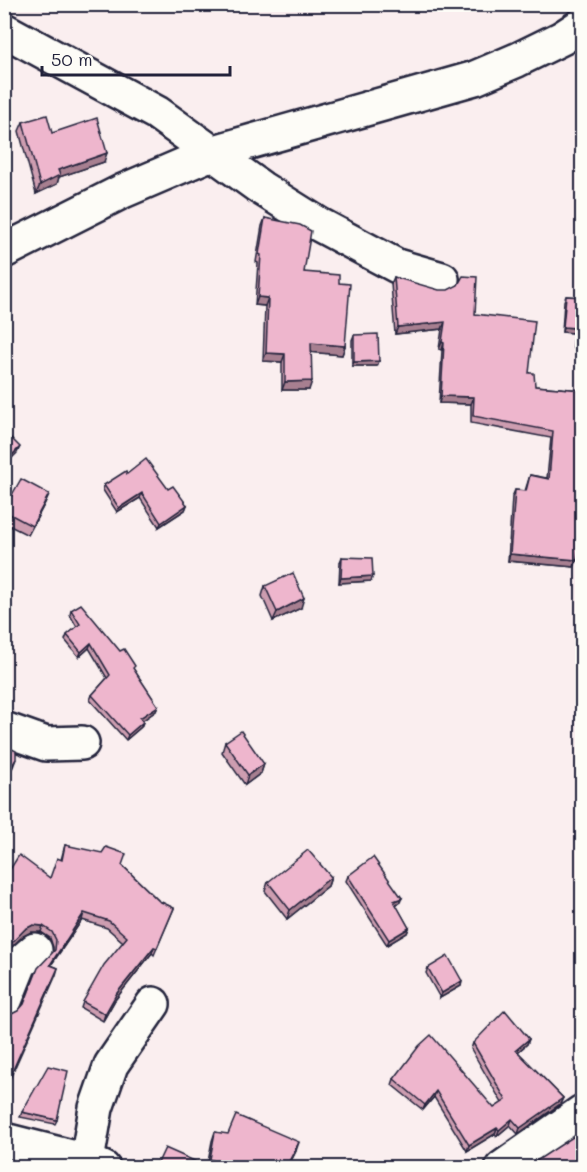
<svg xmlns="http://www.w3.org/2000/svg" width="587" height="1172" font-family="Mali,sans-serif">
	<rect width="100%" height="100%" fill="#faeeef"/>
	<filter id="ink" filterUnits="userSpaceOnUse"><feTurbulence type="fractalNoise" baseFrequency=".0167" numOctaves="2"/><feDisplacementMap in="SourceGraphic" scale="12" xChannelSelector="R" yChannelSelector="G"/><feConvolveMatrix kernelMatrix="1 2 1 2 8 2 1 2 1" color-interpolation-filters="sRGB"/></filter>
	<g filter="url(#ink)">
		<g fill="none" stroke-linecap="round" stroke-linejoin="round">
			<!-- minor casing -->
			<g stroke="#22223b" stroke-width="38">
				<g id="minor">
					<path d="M4 30 157 113 261 188 320 225 397 266 442 279"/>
					<path d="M4 251 123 191 214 152 475 78 517 60 562 38 582 25"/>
					<path d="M4 729 46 744 82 743"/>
					<path d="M4 1003 20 963 35 950"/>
					<path d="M4 1140 87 1161 103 1168"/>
					<path d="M87 1161 96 1108 111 1065 153 1004"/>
					<path d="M502 1168 582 1112"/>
				</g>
			</g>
			<!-- minor -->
			<use href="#minor" stroke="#fdfcf7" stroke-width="33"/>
		</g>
		<!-- wall -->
		<g fill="#cd9db0" stroke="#22223b" stroke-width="1.5">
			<path d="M23 122 52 133 104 162 59 177 57 184 36 194 19 131Z"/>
			<path d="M265 218 304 272 339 283 345 346 342 355 311 352 309 390H282V362L263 361 265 306 255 305 258 263 256 262 262 226Z"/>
			<path d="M394 277 475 314 529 373 535 386 582 390V537L579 536 574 567 508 561 512 497 515 490 525 491 530 475 547 478 551 438 471 423V404L439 403 442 350 439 349 442 329 395 334 391 284Z"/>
			<path d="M566 296 582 297V349L573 348 574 333 562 332 564 301Z"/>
			<path d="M354 335 379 361 377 366H352V340Z"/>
			<path d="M127 474 168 489 187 505 185 510 159 527 140 498 117 512 103 490 104 485Z"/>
			<path d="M49 494 45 503 28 535 4 523V509Z"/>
			<path d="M342 557 371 581 339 583 340 562Z"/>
			<path d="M265 586 301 608 273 621 262 596Z"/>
			<path d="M71 610 134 670 158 706 156 711 142 721 143 722 141 727 126 740 90 700 92 695 107 678 89 648 79 657 65 640 67 635 77 627 70 615Z"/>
			<path d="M225 742 264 764 261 773 245 785 222 752Z"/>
			<path d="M65 845 122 865 159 901 174 908 154 955 152 953 115 1000 103 1021 81 1008 83 1002 123 942 107 928 82 920 51 965 58 968 56 975 4 1092V1014L10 1015 18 1011 24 1004 53 952V947L50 938 41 932H31L23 936 4 954V879L50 878 61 860Z"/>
			<path d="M348 876 400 902 396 905 409 928 407 933 387 945 346 881Z"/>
			<path d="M331 877 328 886 287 919 265 891 268 882Z"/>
			<path d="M428 968 462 981 461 986 440 998 426 973Z"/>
			<path d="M529 1039 527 1044 518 1052 563 1098 560 1104 518 1134 510 1125 497 1136 495 1134 467 1151 434 1097 423 1110 392 1085 394 1079 494 1108 502 1103 471 1049 473 1043Z"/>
			<path d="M22 1112 57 1120 55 1124 20 1117Z"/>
			<path d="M215 1132 296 1151 288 1167H156H207L212 1141Z"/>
		</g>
		<!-- shaded-wall -->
		<g fill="#a77f90" stroke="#22223b" stroke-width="1.5">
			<path d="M107 153 104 162 59 177 57 184 36 194 40 185 58 170Z"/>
			<path d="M258 297 268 298 265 306 255 305Z"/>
			<path d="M445 322 442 329 395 334 398 327Z"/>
			<path d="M563 327 576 328 574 333 562 332Z"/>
			<path d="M442 342 444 343 442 350 439 349Z"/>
			<path d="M311 343 345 346 342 355 308 352Z"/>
			<path d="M574 343 582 344V349L573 348Z"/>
			<path d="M266 353 285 354 282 362 263 361Z"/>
			<path d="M379 361 377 366H352L354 362Z"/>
			<path d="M312 381 309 390H282L285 382Z"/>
			<path d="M441 396 474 397 471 404 439 403Z"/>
			<path d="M20 447 17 453 4 466V463Z"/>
			<path d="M142 493 140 498 117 512 119 508Z"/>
			<path d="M49 494 45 503 28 535 32 526Z"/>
			<path d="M187 505 185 510 159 527 161 523Z"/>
			<path d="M510 554 577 560 574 567 508 561Z"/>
			<path d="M373 576 371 581 339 583 341 578Z"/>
			<path d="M304 598 301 608 273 621 277 612Z"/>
			<path d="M91 643 89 648 79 657 81 652Z"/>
			<path d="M158 706 156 711 139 723 140 718Z"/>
			<path d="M143 722 141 727 126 740 128 735Z"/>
			<path d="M16 759 13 767 4 781V779Z"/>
			<path d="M264 764 261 773 245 785 248 775Z"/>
			<path d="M331 877 328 886 287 919 290 910Z"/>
			<path d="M402 898 400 902 393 906 394 901Z"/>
			<path d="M84 913 82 920 47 971 50 965Z"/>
			<path d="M33 925 43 926 41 932H31L23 936 4 954 5 949 25 929Z"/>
			<path d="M409 928 407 933 387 945 389 940Z"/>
			<path d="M154 947 152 953 115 1000 103 1021 105 1014 117 993Z"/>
			<path d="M462 981 461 986 440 998 442 993Z"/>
			<path d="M529 1039 527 1044 514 1055 516 1050Z"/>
			<path d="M436 1091 434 1097 423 1110 425 1105Z"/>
			<path d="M563 1098 560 1104 518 1134 520 1128Z"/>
			<path d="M512 1119 510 1125 497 1136 499 1130Z"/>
			<path d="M497 1128 495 1134 467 1151 469 1145Z"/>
			<path d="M299 1142 296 1151 288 1167H286Z"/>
		</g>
		<!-- building -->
		<g fill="#eeb6cd" stroke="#22223b" stroke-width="1.5">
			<path d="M47 115 52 133 97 118 107 153 58 170 60 175 40 185 23 122Z"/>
			<path d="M265 218 300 225 311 231 304 272 339 275V283L350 284 345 346 311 343 312 381 285 382V354L266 353 268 298 258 297 261 255 259 254Z"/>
			<path d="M463 276 477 277 475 314 535 321 529 373H534L535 386 582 390V529L580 528 577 560 510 554 515 490 526 491 530 475 549 479 553 431 473 416 474 397 441 396 444 343 442 342 445 322 398 327 394 277 439 290H448L458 285Z"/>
			<path d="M566 296 582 297V344L574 343 576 328 563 327Z"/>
			<path d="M378 334 379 361 354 362V335Z"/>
			<path d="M4 421 8 425 4 428Z"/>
			<path d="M4 431 20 447 4 463Z"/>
			<path d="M146 459 168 489 173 486 187 505 161 523 142 493 119 508 104 485 126 471 127 474Z"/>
			<path d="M21 479 49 494 32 526 4 511V509Z"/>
			<path d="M342 557 372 558 373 576 341 578Z"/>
			<path d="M293 573 304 598 277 612 265 586Z"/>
			<path d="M81 604 120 651 124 649 135 666 133 668 158 706 140 718 143 722 128 735 92 695 110 675 91 643 81 652 67 635 80 624 71 610Z"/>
			<path d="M241 731 264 764 248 775 225 742Z"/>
			<path d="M4 745 16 751V759L4 779Z"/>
			<path d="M65 845 102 853 106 847 126 854 122 865 159 901 174 908 157 948 154 947 117 993 105 1014 83 1002 104 965 127 937 109 921 84 913 50 965 58 968 4 1090V1014L10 1015 18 1011 24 1004 38 968 55 950 56 940 52 932 43 926 33 925 25 929 4 951V879L19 855 50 878 57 858 62 860Z"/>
			<path d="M308 850 331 877 290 910 268 882Z"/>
			<path d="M373 857 402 898 394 901 409 928 389 940 348 876Z"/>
			<path d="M448 956 462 981 442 993 428 968Z"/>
			<path d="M505 1010 529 1039 516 1050 563 1098 520 1128 512 1119 499 1130 497 1128 469 1145 436 1091 425 1105 394 1079 419 1046 431 1035 494 1108 506 1100 473 1043Z"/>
			<path d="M48 1066 68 1071 57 1120 22 1112Z"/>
			<path d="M236 1115 299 1142 286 1167H228L210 1159 215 1132 228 1134Z"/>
			<path d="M582 1131V1167H527Z"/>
			<path d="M165 1148 208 1167H156Z"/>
		</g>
	</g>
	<!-- margin -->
	<rect width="587" height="1172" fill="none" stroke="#fdfcf7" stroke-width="24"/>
	<rect x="12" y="12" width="563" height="1148" fill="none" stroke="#22223b" stroke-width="2" filter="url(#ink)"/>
	<!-- scale -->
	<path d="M42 66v9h188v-9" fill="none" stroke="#22223b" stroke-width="3"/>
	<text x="51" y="66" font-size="18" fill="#22223b" stroke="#fdfcf7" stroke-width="4.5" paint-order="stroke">50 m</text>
</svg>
